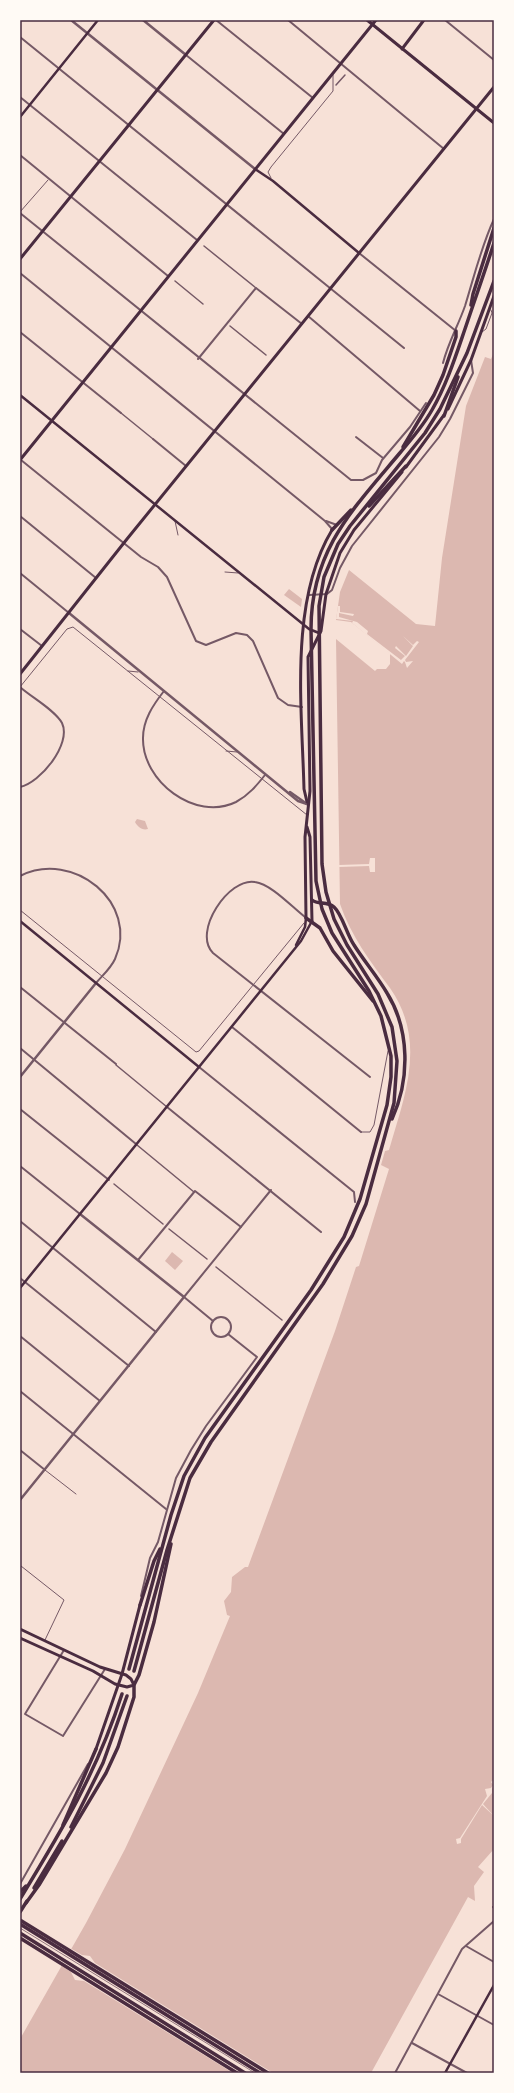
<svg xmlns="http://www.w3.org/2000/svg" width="514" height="2093" font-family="'Fira Sans',sans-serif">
	<rect width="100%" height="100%" fill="#f7e1d7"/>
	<!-- water -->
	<g fill="#dcb8b0">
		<path d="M494 352V1849L478 1867 484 1872 474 1886 475 1901 468 1897 371 2073H20V2039L86 1923 125 1849 198 1693 230 1616 227 1615 224 1601 231 1592 232 1577 245 1567H248L335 1331 356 1267 359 1266 389 1169 381 1165 385 1151 389 1150C405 1095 427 1041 390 988 370 961 351 936 340 904L336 639 375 671 377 669H386L390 664V653L351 622 336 620 340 592 349 570 416 624 435 626 442 558 466 406 485 357 491 359Z"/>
		<path d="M289 589 302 599 301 607 284 595Z"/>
		<path d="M137 819 145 821 148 829C142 831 137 826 135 822Z"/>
		<path d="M172 1252 183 1261 175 1270 165 1261Z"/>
	</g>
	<!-- pier -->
	<g fill="#f7e1d7">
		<path d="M338 606H340V612L354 614 353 616 339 613V617L357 622 368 631 367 634 401 660 405 656 395 648 396 646 406 656 413 646 403 636 413 645 417 641 419 642 405 660 406 662 413 661 407 668 405 662 404 661 402 664 352 623 353 621 336 619Z"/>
		<path d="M370 858H375V872H370L369 866 339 867V865L369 864Z"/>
		<path d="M494 1779V1786L492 1789V1793L483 1804 494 1816 482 1805 461 1839V1843L457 1844 456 1839 460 1838 487 1796 485 1789 491 1788 493 1785 491 1782Z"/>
		<path d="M70 1948 82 1955 90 1956 95 1963 273 2073H233L84 1981 75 1980 71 1972 60 1965Z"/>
	</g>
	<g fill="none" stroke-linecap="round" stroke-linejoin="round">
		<!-- service -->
		<g stroke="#755966" stroke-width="1">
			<path d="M271 178 268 172 271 167 333 91V75"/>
			<path d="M20 212 48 180"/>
			<path d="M482 332 486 329 492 313 491 310"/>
			<path d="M175 521 178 535"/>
			<path d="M225 572 238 573"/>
			<path d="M128 671 138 672"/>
			<path d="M20 687 67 629 73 627 307 815"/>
			<path d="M226 751 237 752"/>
			<path d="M20 910 196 1052 199 1051 304 923"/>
			<path d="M361 1132H370L374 1125 388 1051"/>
			<path d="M45 1470 76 1494"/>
			<path d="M20 1567 21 1566 64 1600 45 1640"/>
		</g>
		<!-- pedestrian -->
		<g stroke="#755966" stroke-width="1.5">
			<path d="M336 85 345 75"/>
			<path d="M204 246 256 288"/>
			<path d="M175 281 203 304"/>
			<path d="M230 326 266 355"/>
			<path d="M121 413 153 439"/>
			<path d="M116 1065 167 1107"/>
			<path d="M137 1145 194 1192"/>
			<path d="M114 1184 163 1224"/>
			<path d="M169 1229 207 1259"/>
			<path d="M216 1267 282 1320"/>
		</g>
		<!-- minor -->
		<g stroke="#755966" stroke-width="2">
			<path d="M216 20 313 98"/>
			<path d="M288 20 444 149"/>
			<path d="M445 20 494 60"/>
			<path d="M20 37 404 348"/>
			<path d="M186 55 284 134"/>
			<path d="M20 97 197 240"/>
			<path d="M20 155 168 276"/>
			<path d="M20 213 351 480H363L376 473 382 460 410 427 426 403"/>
			<path d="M359 253 456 331"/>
			<path d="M20 273 325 521 332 529"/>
			<path d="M308 316 420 411"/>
			<path d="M20 332 121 413"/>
			<path d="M198 359 256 288 302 324"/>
			<path d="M443 363C448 343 458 326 465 306 474 277 481 247 494 219"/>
			<path d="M356 437 383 458"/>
			<path d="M153 439 186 466"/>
			<path d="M21 460 141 557 158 567 167 577 196 641 206 645 236 633 247 635 253 641 278 698 288 705 302 707"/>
			<path d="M20 516 96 578"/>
			<path d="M326 521 337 525"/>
			<path d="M20 573 69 613"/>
			<path d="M309 595 327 594 332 590 340 568 352 546 439 437 450 419 473 373 471 360"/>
			<path d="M20 629 42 646"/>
			<path d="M20 687C31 697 55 710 62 723 72 744 40 783 20 787"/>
			<path d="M164 691C153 705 143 720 143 738 142 781 195 822 236 802 249 795 257 785 265 775"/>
			<path d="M20 876C73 849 140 903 115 959 111 968 103 975 96 983"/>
			<path d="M305 917C292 907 271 884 255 882 229 877 192 932 213 953L370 1077"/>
			<path d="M20 987 116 1064"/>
			<path d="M232 1027 361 1132"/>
			<path d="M20 1048 136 1144"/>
			<path d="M199 1067 354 1192 355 1202"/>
			<path d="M167 1107 321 1232"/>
			<path d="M20 1109 109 1180"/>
			<path d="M20 1166 80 1214"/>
			<path d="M20 1221 156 1332"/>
			<path d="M138 1260 195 1191 241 1227"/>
			<path d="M20 1278 129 1366"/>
			<circle cx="221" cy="1327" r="10"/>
			<path d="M213 1321 184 1297 271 1190"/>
			<path d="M20 1336 100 1401"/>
			<path d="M20 1391 166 1509"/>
			<path d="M20 1450 45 1470"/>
			<path d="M141 1596 150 1558 158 1542 176 1478 191 1450 206 1426 257 1357 228 1334"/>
			<path d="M64 1650 25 1714 63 1736 105 1669"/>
			<path d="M20 1884 88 1764"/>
			<path d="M493 1907 494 1908"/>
			<path d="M466 1946 494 1962"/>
			<path d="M438 1994 494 2025"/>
			<path d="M412 2043 467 2073"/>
			<path d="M395 2073 462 1949 494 1921"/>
		</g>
		<!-- tertiary -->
		<g stroke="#755966" stroke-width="2.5">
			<path d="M71 20 255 169"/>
			<path d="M143 20 186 55"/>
			<path d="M69 613 298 801 307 804"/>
			<path d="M290 792 307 804"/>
			<path d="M20 1077 96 983"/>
			<path d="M20 1500 184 1297 80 1214"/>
		</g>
		<!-- secondary -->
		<g stroke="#4a2c40" stroke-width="2.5">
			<path d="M20 117 98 20"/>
			<path d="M255 169 273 181 359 253"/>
			<path d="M20 395 309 629 319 633"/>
			<path d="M20 921 199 1067"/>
			<path d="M296 945 305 927 306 918"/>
			<path d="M20 1288 301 941 312 921"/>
			<path d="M445 2073 494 1985"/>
		</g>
		<!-- primary -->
		<g stroke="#4a2c40" stroke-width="3">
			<path d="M367 20 494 123"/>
			<path d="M402 49 424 20"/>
			<path d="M20 259 214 20"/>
			<path d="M448 409 471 360 494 296"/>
			<path d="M20 460 376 20"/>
			<path d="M406 467 444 415"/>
			<path d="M20 674 127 539 494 87"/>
			<path d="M307 802 304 789C302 708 289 601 332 530"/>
			<path d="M307 827 310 837 312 921"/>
			<path d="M306 918 305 837 310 791 308 657 321 631 326 594 340 553 354 530 402 472"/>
			<path d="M20 1629 100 1667 126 1675 131 1679 134 1685 127 1687 115 1684 93 1671 20 1638"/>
			<path d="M96 1749 122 1674 140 1605"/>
		</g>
		<!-- motorway -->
		<g stroke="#4a2c40" stroke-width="3.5">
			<path d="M471 305 473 294 494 228"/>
			<path d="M444 416 458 377"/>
			<path d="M403 447 434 395 443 375 456 337V331"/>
			<path d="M369 506 406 466"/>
			<path d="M332 530 351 510"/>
			<path d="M312 900C318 905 327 901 334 907 342 914 347 935 354 945 364 961 377 976 387 993 410 1030 410 1080 392 1119"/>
			<path d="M306 918 320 928 333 951 373 1001"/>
			<path d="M140 1605 154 1561 160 1549"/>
			<path d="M129 1669 171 1515 184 1476 205 1438 311 1290 344 1237 360 1199 387 1105 391 1077V1056L381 1016 369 991 332 933 322 909 316 881 311 629C311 551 352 510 399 454 411 440 423 426 432 410 447 384 456 355 466 326 475 299 485 271 494 243"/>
			<path d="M134 1671 167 1550 190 1478 211 1442 323 1284 352 1236 366 1204 394 1103 397 1061 392 1027 378 994 347 945 334 919 326 892 322 864 319 606 324 577 338 544 350 526 425 433 440 409 467 353 494 281"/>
			<path d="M63 1825 96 1749"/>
			<path d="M71 1827 103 1763 127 1696"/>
			<path d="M34 1888 62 1841"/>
			<path d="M20 1892 26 1886"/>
			<path d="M20 1899C62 1830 97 1772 122 1694"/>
			<path d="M26 1903 39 1885 106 1773 118 1747 134 1697V1685L139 1675 154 1622 171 1544"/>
			<path d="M20 1912 27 1901"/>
			<path d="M20 1920 268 2073"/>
			<path d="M20 1924 260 2073"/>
			<path d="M20 1933 245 2073"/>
			<path d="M20 1938 237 2073"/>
		</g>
		<!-- rail -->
		<path stroke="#8f747c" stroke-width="1" d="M20 1928 255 2073"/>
	</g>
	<!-- border -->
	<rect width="514" height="2093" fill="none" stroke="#fffaf5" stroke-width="42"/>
	<rect x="21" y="21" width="472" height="2051" fill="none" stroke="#4a2c40" stroke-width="1.5"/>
</svg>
